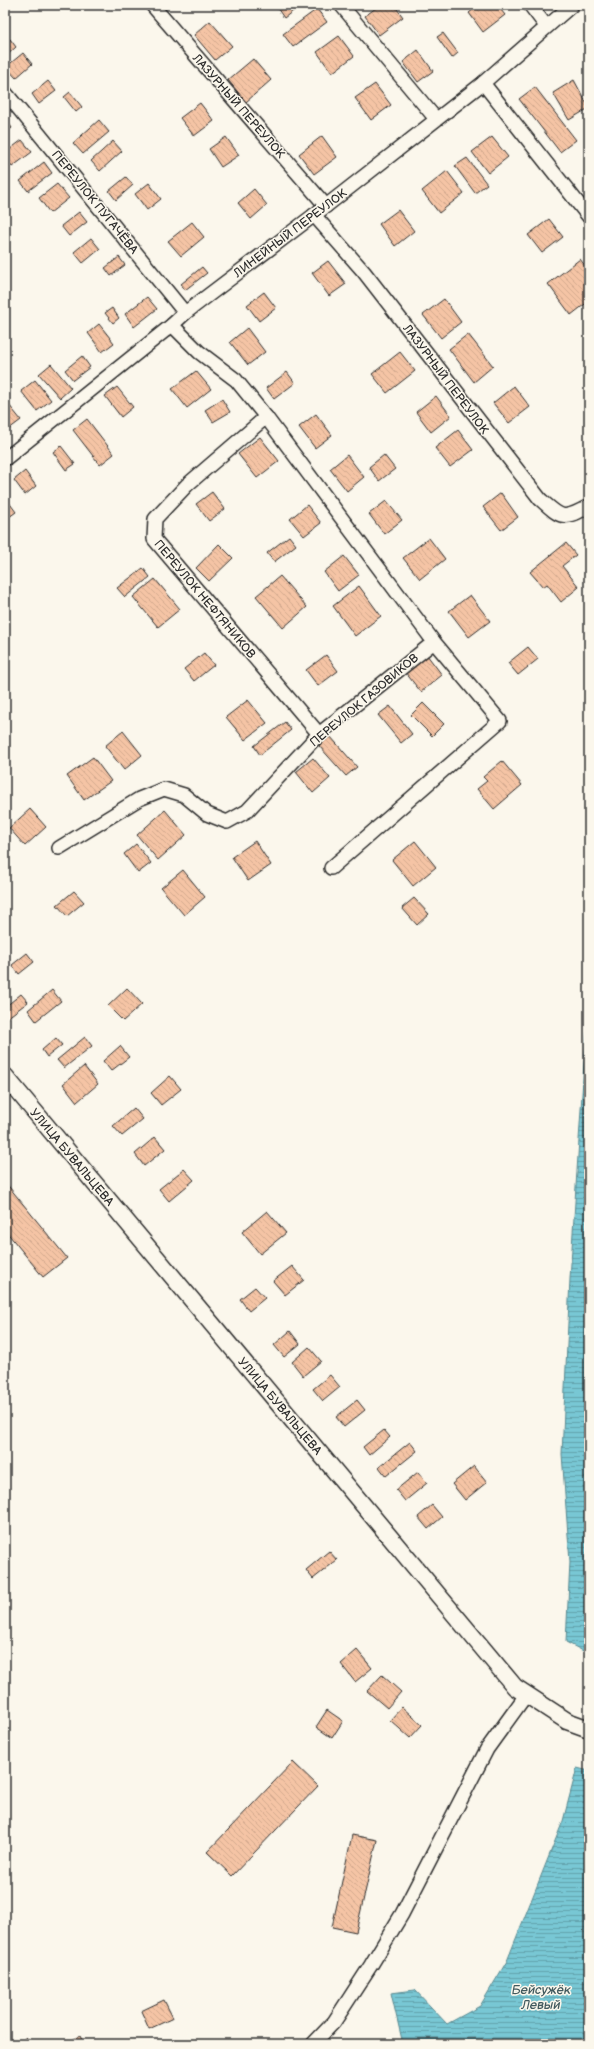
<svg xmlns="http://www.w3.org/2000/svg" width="594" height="2049" font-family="'Balsamiq Sans',sans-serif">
	<defs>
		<pattern id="water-rules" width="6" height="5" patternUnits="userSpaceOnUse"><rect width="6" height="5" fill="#78c7d4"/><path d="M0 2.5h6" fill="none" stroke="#63a2ac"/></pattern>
		<pattern id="building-back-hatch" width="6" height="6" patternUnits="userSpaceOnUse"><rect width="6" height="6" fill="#f5c4a5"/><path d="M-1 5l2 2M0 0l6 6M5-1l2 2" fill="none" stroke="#d2a98e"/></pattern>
	</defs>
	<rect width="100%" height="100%" fill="#fbf7ec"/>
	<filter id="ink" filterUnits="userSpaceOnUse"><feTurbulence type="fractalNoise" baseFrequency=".025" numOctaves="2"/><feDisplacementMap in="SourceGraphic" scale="8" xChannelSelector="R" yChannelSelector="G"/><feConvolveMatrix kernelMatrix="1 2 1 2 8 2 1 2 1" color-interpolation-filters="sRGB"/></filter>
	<g filter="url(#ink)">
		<!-- water -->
		<g fill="url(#water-rules)" stroke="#598990">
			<path d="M589 1017V1654L566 1642 570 1562 562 1454 570 1279 584 1063Z"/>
			<path d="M577 1768 589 1771V2044H403L391 1993 415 1990 447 2024 480 2006 507 1961 563 1821Z"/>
		</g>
		<!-- building -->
		<g fill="url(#building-back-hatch)" stroke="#2b2b2b">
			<path d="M275 5H301L284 18Z"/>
			<path d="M380 5H394L403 17 379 35 365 16Z"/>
			<path d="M479 5H497L505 15 483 32 469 13Z"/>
			<path d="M317 9 327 22 293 47 283 34Z"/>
			<path d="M210 21 232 46 215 60 194 35Z"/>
			<path d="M443 33 458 53 452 58 437 37Z"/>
			<path d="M339 36 354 56 332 73 317 52Z"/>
			<path d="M10 39 16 47 5 57V43Z"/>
			<path d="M418 50 433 71 418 82 403 62Z"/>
			<path d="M23 53 32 64 16 78 6 67Z"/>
			<path d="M253 59 271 80 246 102 228 80Z"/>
			<path d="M574 80 589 108 569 120 553 93Z"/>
			<path d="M48 81 56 91 39 104 32 94Z"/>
			<path d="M375 84 391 105 371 120 355 98Z"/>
			<path d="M535 87 576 140 560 152 519 99Z"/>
			<path d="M70 92 82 107 76 112 64 97Z"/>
			<path d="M200 103 214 121 194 136 180 118Z"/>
			<path d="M5 118 12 128 5 133Z"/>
			<path d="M99 120 109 132 83 154 73 143Z"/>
			<path d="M322 136 337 157 314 174 299 154Z"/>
			<path d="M226 137 239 155 221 167 209 149Z"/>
			<path d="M492 137 508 157 488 173 472 152Z"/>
			<path d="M22 140 32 152 12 167 5 157V153Z"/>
			<path d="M113 141 122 151 100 171 91 161Z"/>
			<path d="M467 158 487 184 475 193 455 166Z"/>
			<path d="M44 162 52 173 28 191 20 181Z"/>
			<path d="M447 171 464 193 439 213 422 191Z"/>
			<path d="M126 177 133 185 116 200 109 191Z"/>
			<path d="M149 183 161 199 147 210 135 194Z"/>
			<path d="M57 184 69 198 50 213 39 198Z"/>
			<path d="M254 189 267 205 251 219 238 203Z"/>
			<path d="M398 210 414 231 395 246 379 224Z"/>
			<path d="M79 212 87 222 69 236 61 226Z"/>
			<path d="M549 219 563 237 542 253 528 235Z"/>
			<path d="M192 222 204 237 181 256 168 241Z"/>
			<path d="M91 238 100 249 83 263 74 252Z"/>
			<path d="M119 257 125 265 111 276 105 268Z"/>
			<path d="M580 259 589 271V301L571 315 548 284Z"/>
			<path d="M328 261 346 284 329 296 312 273Z"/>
			<path d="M202 267 207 273 185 290 181 284Z"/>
			<path d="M264 292 276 308 259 321 247 305Z"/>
			<path d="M147 297 157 309 134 327 125 314Z"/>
			<path d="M444 299 461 322 441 338 423 315Z"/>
			<path d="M112 308 119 318 113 323 105 313Z"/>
			<path d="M99 324 114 343 102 352 88 333Z"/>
			<path d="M247 328 265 352 248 365 230 342Z"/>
			<path d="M468 334 493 366 474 382 449 349Z"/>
			<path d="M400 352 415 371 387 393 372 374Z"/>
			<path d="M82 356 90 367 73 380 65 370Z"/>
			<path d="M51 364 71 388 60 398 39 374Z"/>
			<path d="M196 371 211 389 187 408 172 389Z"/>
			<path d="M287 372 295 383 274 399 266 388Z"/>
			<path d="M35 380 51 400 37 411 21 391Z"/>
			<path d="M514 386 530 407 509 423 493 403Z"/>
			<path d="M117 387 133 407 121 417 105 396Z"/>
			<path d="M436 396 451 416 431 432 416 412Z"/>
			<path d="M222 399 230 412 213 422 205 410Z"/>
			<path d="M5 400 21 420 5 432Z"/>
			<path d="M316 414 332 435 315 448 299 427Z"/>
			<path d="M87 419 114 454 100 465 73 430Z"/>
			<path d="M458 430 473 450 450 467 435 448Z"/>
			<path d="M260 437 279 461 257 478 238 454Z"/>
			<path d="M61 446 75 464 66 470 53 452Z"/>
			<path d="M347 455 364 477 347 491 330 469Z"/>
			<path d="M384 455 395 469 379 481 369 467Z"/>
			<path d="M25 471 36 486 25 495 14 480Z"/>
			<path d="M212 492 225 509 209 521 196 504Z"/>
			<path d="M501 493 518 517 501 530 483 507Z"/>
			<path d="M5 497 16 512 5 520Z"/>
			<path d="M386 501 402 520 384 534 369 514Z"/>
			<path d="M307 505 321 523 304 536 290 519Z"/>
			<path d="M289 536 296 545 274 562 267 553Z"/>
			<path d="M429 538 445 559 420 579 403 558Z"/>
			<path d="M566 543 576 555 562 566 579 587 561 602 547 584 543 587 530 572Z"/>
			<path d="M219 544 233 558 209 581 196 568Z"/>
			<path d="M344 556 359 575 338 591 324 572Z"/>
			<path d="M143 568 150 577 125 597 117 588Z"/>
			<path d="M280 576 307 607 283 628 256 596Z"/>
			<path d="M155 579 180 609 158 627 133 597Z"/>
			<path d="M359 586 381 616 355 636 333 606Z"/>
			<path d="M470 595 490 621 469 637 449 611Z"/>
			<path d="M528 647 538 659 518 675 508 663Z"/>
			<path d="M204 653 214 665 194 681 184 669Z"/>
			<path d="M326 655 338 671 318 686 306 670Z"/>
			<path d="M427 655 442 675 421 692 405 672Z"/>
			<path d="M248 700 267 723 245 740 226 717Z"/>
			<path d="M423 703 444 724 432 736 411 715Z"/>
			<path d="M390 706 412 734 401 743 378 715Z"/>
			<path d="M285 722 291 730 260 755 254 746Z"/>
			<path d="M123 731 142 755 124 770 105 746Z"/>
			<path d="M330 736 357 767 346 776 319 746Z"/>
			<path d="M93 757 111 781 84 800 67 776Z"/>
			<path d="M313 758 330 778 313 793 296 772Z"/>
			<path d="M502 761 522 785 494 809 477 789 487 781 483 777Z"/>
			<path d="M30 809 46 827 25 846 9 828Z"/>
			<path d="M165 810 186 835 158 860 137 835Z"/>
			<path d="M255 841 271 865 248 881 232 857Z"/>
			<path d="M415 841 436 867 413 886 392 860Z"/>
			<path d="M136 844 151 863 138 873 124 854Z"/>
			<path d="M183 870 205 897 184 915 161 888Z"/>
			<path d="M74 891 84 902 67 916 57 905Z"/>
			<path d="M414 898 429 914 417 925 402 908Z"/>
			<path d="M27 953 34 962 19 974 12 965Z"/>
			<path d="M127 988 142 1004 123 1021 108 1006Z"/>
			<path d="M52 990 61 1001 36 1021 28 1010Z"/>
			<path d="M21 994 28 1002 7 1018 5 1015V1007Z"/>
			<path d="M85 1037 92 1046 64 1068 57 1060Z"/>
			<path d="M56 1038 62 1045 47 1057 42 1050Z"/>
			<path d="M120 1046 129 1057 111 1071 103 1061Z"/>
			<path d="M84 1066 98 1084 77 1102 63 1084Z"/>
			<path d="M170 1076 181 1089 161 1105 151 1093Z"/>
			<path d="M134 1108 143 1119 122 1136 113 1126Z"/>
			<path d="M155 1137 165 1149 144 1166 135 1154Z"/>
			<path d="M184 1169 194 1180 169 1201 159 1189Z"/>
			<path d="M5 1182 67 1258 43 1277 5 1230Z"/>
			<path d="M267 1211 286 1233 260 1254 242 1232Z"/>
			<path d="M292 1266 304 1280 285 1295 273 1281Z"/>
			<path d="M255 1287 265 1298 249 1311 240 1299Z"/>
			<path d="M290 1331 300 1344 284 1357 274 1345Z"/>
			<path d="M309 1347 321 1361 303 1376 292 1362Z"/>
			<path d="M330 1375 340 1387 323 1401 313 1389Z"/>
			<path d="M357 1400 365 1410 344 1427 336 1417Z"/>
			<path d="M384 1430 390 1437 369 1455 363 1447Z"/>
			<path d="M410 1442 417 1451 386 1476 379 1467Z"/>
			<path d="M474 1466 487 1482 465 1500 452 1484Z"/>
			<path d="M418 1472 427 1483 405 1501 396 1490Z"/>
			<path d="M432 1505 442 1517 428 1529 418 1517Z"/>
			<path d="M329 1551 337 1560 313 1579 306 1570Z"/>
			<path d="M357 1650 372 1668 355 1682 341 1664Z"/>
			<path d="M382 1675 401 1692 387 1708 367 1691Z"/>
			<path d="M402 1707 422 1725 410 1738 390 1720Z"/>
			<path d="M327 1710 343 1721 332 1738 316 1727Z"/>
			<path d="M293 1762 318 1786 232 1876 207 1852Z"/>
			<path d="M352 1835 377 1840 356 1932 332 1927Z"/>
			<path d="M164 2000 173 2018 149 2029 141 2011Z"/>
			<path d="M80 2036 84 2044H64Z"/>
			<path d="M26 2037 32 2044H18Z"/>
		</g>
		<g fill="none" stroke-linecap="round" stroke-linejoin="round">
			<!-- minor casing -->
			<g stroke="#2b2b2b" stroke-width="16">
				<g id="minor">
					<path d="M152 5 326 206"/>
					<path d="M341 5 436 119"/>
					<path d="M530 5 546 26"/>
					<path d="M483 83 589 217"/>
					<path d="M5 92 185 313"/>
					<path d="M314 215 364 272 540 499C561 518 563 521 589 506"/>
					<path d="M172 325 199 352 236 380 266 417 434 642 500 721 331 868"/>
					<path d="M266 417 187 485 155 519 154 539 319 734"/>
					<path d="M5 459 172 325 185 313 326 206 483 83 572 5"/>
					<path d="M59 848 139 799 164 789 184 795 207 814 227 822 247 811 319 734 434 642"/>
					<path d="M313 2044 334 2022 371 1965 402 1914 487 1749 526 1695"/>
				</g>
			</g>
			<!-- tertiary casing -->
			<g stroke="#2b2b2b" stroke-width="19">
				<path id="tertiary" d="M5 1076 515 1687 567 1721 589 1729"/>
			</g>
			<!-- minor -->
			<use href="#minor" stroke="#fbf7ec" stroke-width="13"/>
			<!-- tertiary -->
			<use href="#tertiary" stroke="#fbf7ec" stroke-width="16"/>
		</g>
	</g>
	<g text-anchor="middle" stroke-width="3" stroke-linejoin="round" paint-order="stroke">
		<!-- street labels -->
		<g font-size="12" fill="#2b2b2b" stroke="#fbf7ec">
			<text transform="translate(239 106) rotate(49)" y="4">ЛАЗУРНЫЙ ПЕРЕУЛОК</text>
			<text transform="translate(95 202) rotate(51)" y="4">ПЕРЕУЛОК ПУГАЧЁВА</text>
			<text transform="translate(290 233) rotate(-37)" y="4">ЛИНЕЙНЫЙ ПЕРЕУЛОК</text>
			<text transform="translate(446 379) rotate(53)" y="4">ЛАЗУРНЫЙ ПЕРЕУЛОК</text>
			<text transform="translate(205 599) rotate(50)" y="4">ПЕРЕУЛОК НЕФТЯНИКОВ</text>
			<text transform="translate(364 700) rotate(-40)" y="4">ПЕРЕУЛОК ГАЗОВИКОВ</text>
			<text transform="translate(72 1157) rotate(50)" y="4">УЛИЦА БУВАЛЬЦЕВА</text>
			<text transform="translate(280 1406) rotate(50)" y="4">УЛИЦА БУВАЛЬЦЕВА</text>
		</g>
		<!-- water labels -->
		<g font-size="13" font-style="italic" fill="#425a5e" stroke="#fbf7ec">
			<text x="541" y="1994">Бейсужёк<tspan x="541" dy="15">Левый</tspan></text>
		</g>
	</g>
	<!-- margin -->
	<rect width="594" height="2049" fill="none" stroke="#fbf7ec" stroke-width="20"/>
	<rect x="10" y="10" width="574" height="2029" fill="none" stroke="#2b2b2b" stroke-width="1.5" filter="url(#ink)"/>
</svg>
